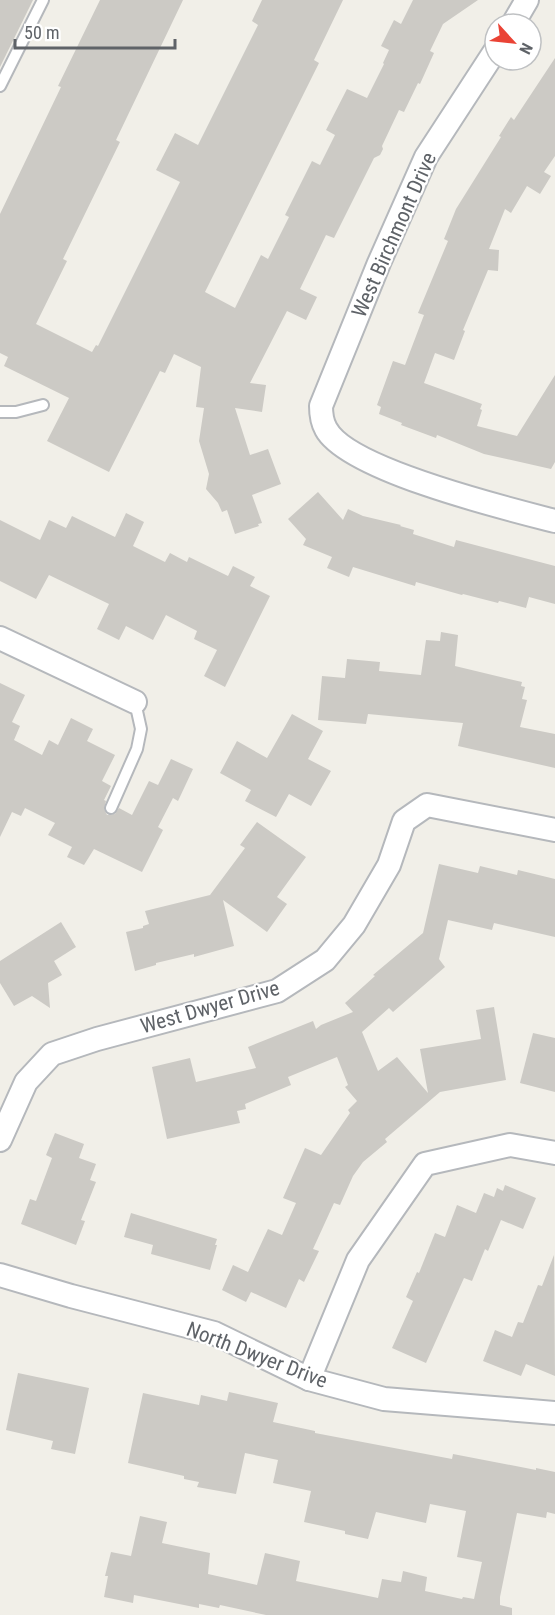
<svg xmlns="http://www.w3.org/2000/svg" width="555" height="1615" font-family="'Roboto Condensed',sans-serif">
	<rect width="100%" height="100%" fill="#f1efe8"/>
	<!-- building -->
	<g fill="#cccac5">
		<path d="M0 0H33L0 67Z"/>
		<path d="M100 0H183L116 140 120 142 63 259 67 261 36 324 92 352 96 345 98 346 180 182 156 170 175 133 198 145 258 25 252 21 262 0H343L314 60 319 63 205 292 235 308 261 255 268 259 289 217 285 215 312 161 320 165 335 135 326 130 347 89 367 98 384 64 383 63 389 50 381 46 394 20 401 24 413 0H478L443 24 430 51 434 53 420 84 418 83 404 112 399 110 382 146 383 149 380 155 374 158 334 238 326 235 300 289 317 297 306 320 287 311 250 383 266 385 262 412 235 408 250 455 268 449 281 484 252 495 262 523 258 524 259 526 235 534 227 510 222 512 218 503 206 489 209 474 199 441 204 408 196 407 201 367 174 354 165 373 160 371 109 472 47 441 69 398 4 366 8 357 0 353V214L61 87 58 86Z"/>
		<path d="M555 58V156L544 172 551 176 540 194 527 186 511 213 505 209 489 249 499 250 498 271 488 270 463 330 465 331 454 360 435 353 424 383 482 404 480 409 482 410 477 426 517 436 555 375V462L551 469 484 454 437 435 436 438 401 425 402 423 379 414 381 407 377 405 393 361 405 365 424 315 418 313 448 241 444 239 456 209 501 137 499 136 511 117 514 120Z"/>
		<path d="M318 492 343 520 348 509 363 516 401 525 400 526 414 530 413 534 454 547 456 540 555 566V604L529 597 526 608 499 601 498 603 463 594 462 595 416 582 415 586 353 567 349 577 327 568 332 557 303 545 306 539 288 519Z"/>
		<path d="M126 513 144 522 133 546 165 562 170 553 187 562 189 557 228 576 233 566 255 577 250 586 270 596 225 687 204 676 217 650 194 639 197 631 166 615 153 640 126 626 119 640 97 629 109 604 49 575 36 599 0 581V520L40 540 49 520 66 528 72 516 115 537Z"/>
		<path d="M441 632 458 635 455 666 522 682 521 686 525 687 522 699 527 700 520 727 555 734V768L458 746 463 723 368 714 366 724 318 720 322 676 345 678 347 659 380 662 379 671 421 675 426 640 440 641Z"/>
		<path d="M0 683 25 695 12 722 20 726 14 740 42 755 49 740 58 745 71 718 93 729 87 741 115 755 102 781 111 786 104 800 106 801 104 809 107 815 115 814 119 808 132 815 149 781 158 785 171 759 193 769 178 801 173 798 158 827 163 830 142 872 94 849 84 865 67 857 72 847 48 835 55 823 25 808 21 816 12 812 0 837Z"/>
		<path d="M292 714 323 731 308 759 331 771 311 806 289 794 276 817 245 801 251 790 220 773 237 741 267 758Z"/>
		<path d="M257 822 306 857 277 897 287 904 267 932 223 900 234 946 194 957V954L156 963V965L135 971 126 932 143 928V926L149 924 145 911 210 895 245 848 240 845Z"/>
		<path d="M439 864 478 873 480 866 517 875 518 870 555 879V937L494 923 492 930 448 920 439 959 445 967 393 1012 389 1008 362 1032 378 1071 397 1057 428 1093 420 1049 481 1039 476 1010 494 1007 506 1080 440 1092 385 1139 387 1142 363 1162 353 1176 340 1205 334 1203 313 1249 319 1251 304 1282 299 1279 286 1308 251 1292 246 1302 222 1290 233 1265 248 1272 268 1229 282 1235 296 1203 283 1198 305 1148 321 1155 350 1113 348 1110 357 1101 345 1087 348 1085 337 1057 288 1077 291 1085 245 1104 246 1109 237 1111 240 1123 167 1139 152 1067 190 1058 196 1082 256 1068 248 1047 313 1021 316 1029 321 1025 353 1012 345 1003 375 976 373 975 423 933Z"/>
		<path d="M61 922 76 947 54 961 62 975 48 983 50 1008 32 996 14 1006 0 983V961Z"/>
		<path d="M533 1033 555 1038V1092L520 1083Z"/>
		<path d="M55 1133 84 1144 79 1158 96 1164 90 1180 96 1182 81 1220 85 1221 76 1245 21 1224 30 1199 36 1201 52 1158 46 1155Z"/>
		<path d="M505 1185 536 1198 523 1229 501 1220 488 1251 485 1249 472 1281 464 1278 426 1363 392 1348 413 1301 406 1297 417 1272 419 1273 435 1233 445 1237 457 1205 476 1213 484 1193 494 1197 497 1188 503 1191Z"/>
		<path d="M131 1213 217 1239 215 1245H217L210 1270 151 1254 153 1245 124 1237Z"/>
		<path d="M554 1255 555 1376 526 1364 521 1376 483 1361 495 1330 512 1337 518 1322 523 1323 538 1285 542 1286Z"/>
		<path d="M18 1373 89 1388 75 1454 51 1449 53 1441 6 1430Z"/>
		<path d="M229 1392 278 1403 273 1422 315 1431V1433L452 1459 453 1454 536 1470V1468L555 1472V1514L547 1512 546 1518 517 1513 500 1597V1605L512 1608V1615H266L220 1605 219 1608 199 1604V1608L134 1595 133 1603 104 1597 108 1576H105L111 1552 131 1556 140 1516 167 1522 162 1543 210 1553 208 1574 257 1585 265 1553 300 1561 296 1581 378 1598 382 1579 401 1582 403 1571 427 1577 425 1591 462 1599 463 1597 474 1599 482 1562 457 1557 466 1511 430 1504 426 1523 376 1512 368 1539 345 1534V1531L304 1522 311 1491 273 1483 278 1460 245 1453 236 1494 197 1487 199 1482 184 1479V1476L128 1463 143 1393 199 1405 201 1395 227 1401Z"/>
	</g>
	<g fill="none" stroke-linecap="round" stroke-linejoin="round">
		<!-- lane casing -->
		<g stroke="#b5b8bc" stroke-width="14">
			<g id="lane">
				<path d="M0 86 43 0"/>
				<path d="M0 412H16L43 405"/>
				<path d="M111 808 137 749 141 729 135 702"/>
			</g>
		</g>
		<!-- street casing -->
		<g stroke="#b5b8bc" stroke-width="26">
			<g id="street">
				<path d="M513 24 527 0"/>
				<path d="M495 51 426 157 379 263 321 406C321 414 322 422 326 429 348 470 508 509 555 521"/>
				<path d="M0 638 135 702"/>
				<path d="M0 1140 26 1082 52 1054 97 1039 277 991 325 960 354 925 389 865 404 821 427 805 555 830"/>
				<path d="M0 1275 71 1296 214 1333 309 1379 384 1399 555 1413"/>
				<path d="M309 1379 358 1260 425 1164 510 1145 555 1153"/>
			</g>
		</g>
		<!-- lane -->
		<use href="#lane" stroke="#fff" stroke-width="10"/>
		<!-- street -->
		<use href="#street" stroke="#fff" stroke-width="22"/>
	</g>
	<g text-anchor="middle" stroke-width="4.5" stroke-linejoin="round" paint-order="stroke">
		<!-- street labels -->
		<g font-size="21" fill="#5f6368" stroke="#fff">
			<text transform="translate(394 235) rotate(-66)" y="7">West Birchmont Drive</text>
			<text transform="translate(210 1007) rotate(-16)" y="7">West Dwyer Drive</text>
			<text transform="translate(257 1355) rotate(21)" y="7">North Dwyer Drive</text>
		</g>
	</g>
	<!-- north arrow -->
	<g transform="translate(513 42) rotate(117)"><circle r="28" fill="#ffffff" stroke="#bfc1c3" stroke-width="1.5"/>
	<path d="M0-4.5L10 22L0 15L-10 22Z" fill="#ea4335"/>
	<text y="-9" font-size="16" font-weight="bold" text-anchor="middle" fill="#5f6368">N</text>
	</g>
	<!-- scale -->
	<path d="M15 39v9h160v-9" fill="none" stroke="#5f6368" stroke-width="3"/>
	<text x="24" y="39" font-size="18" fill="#5f6368" stroke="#ffffff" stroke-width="4.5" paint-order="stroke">50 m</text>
</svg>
